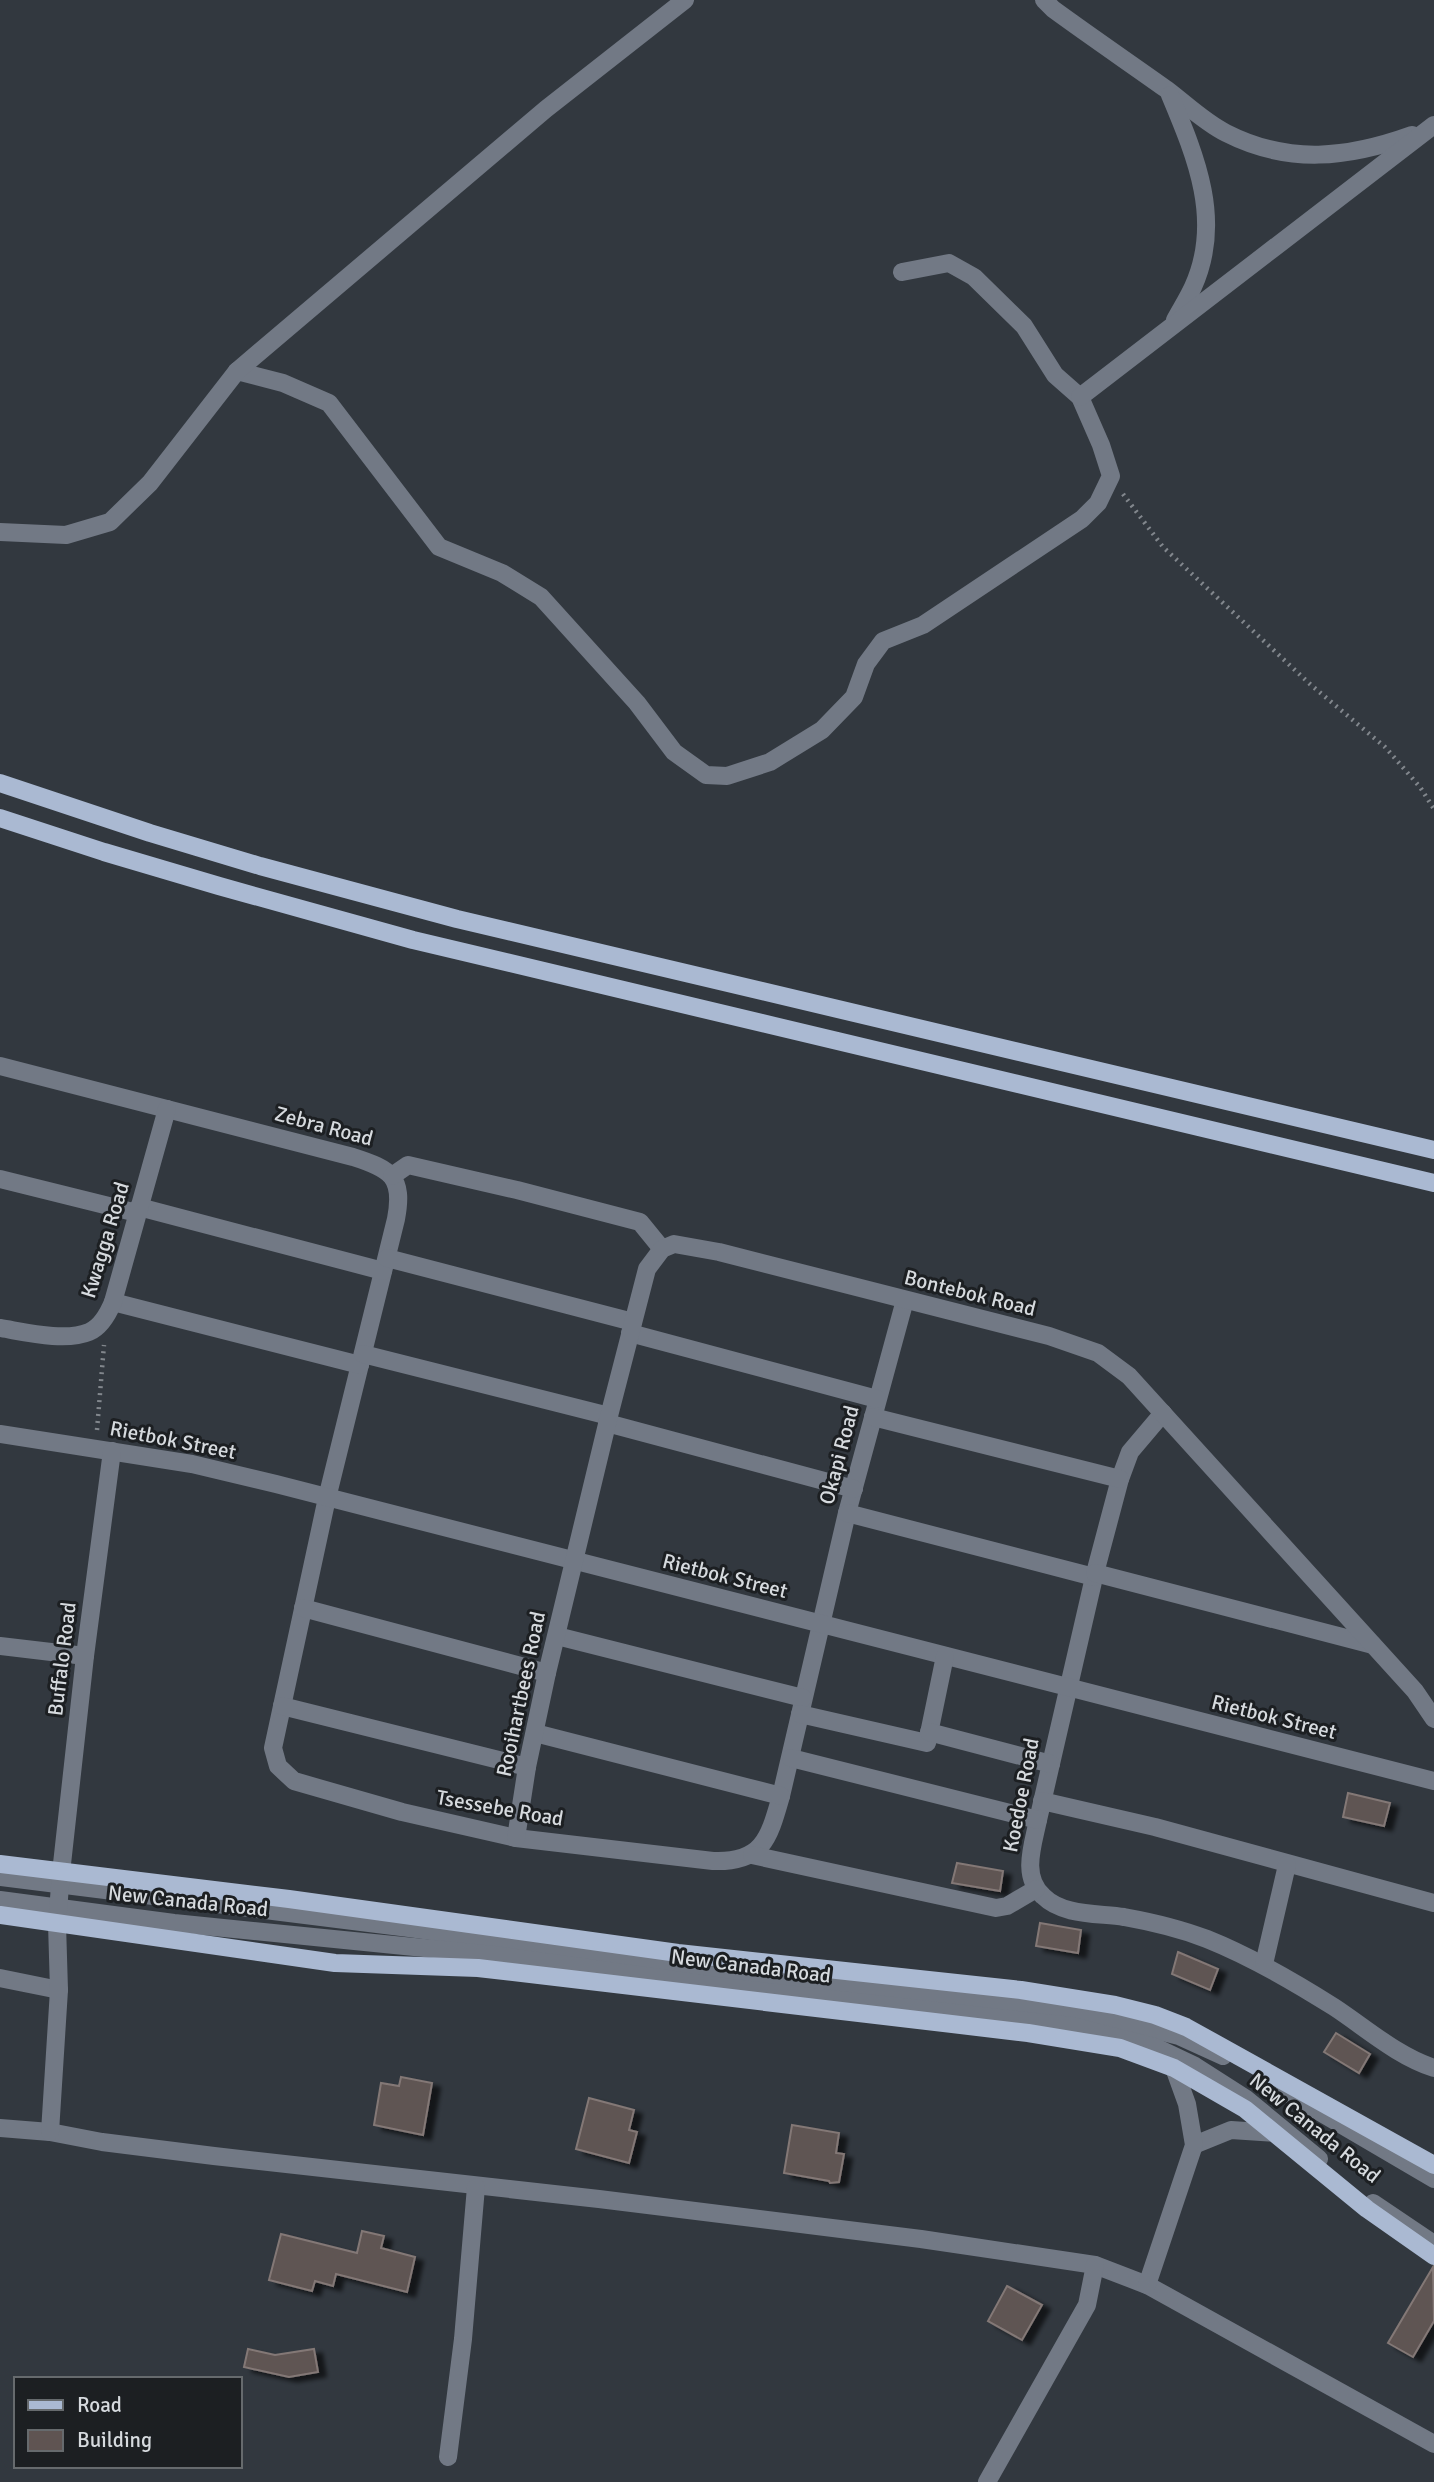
<svg xmlns="http://www.w3.org/2000/svg" width="1434" height="2482" font-family="Signika,sans-serif">
	<defs>
		<filter id="shadow"><feDropShadow dx="8" dy="4.5" stdDeviation="2" flood-color="#0009"/></filter>
	</defs>
	<rect width="100%" height="100%" fill="#32383f"/>
	<!-- building -->
	<g fill="#5f5452" stroke="#837876" stroke-width="2" filter="url(#shadow)">
		<path d="M1348 1793 1390 1803 1384 1826 1343 1817Z"/>
		<path d="M957 1863 1003 1871 1000 1891 952 1883Z"/>
		<path d="M1040 1923 1081 1930 1078 1953 1036 1946Z"/>
		<path d="M1178 1952 1218 1969 1210 1990 1172 1974Z"/>
		<path d="M1336 2033 1370 2054 1359 2073 1324 2052Z"/>
		<path d="M401 2077 432 2083 423 2135 374 2125 381 2083 399 2086Z"/>
		<path d="M589 2098 634 2110 629 2130 637 2132 629 2163 576 2149Z"/>
		<path d="M792 2125 839 2133 836 2153 844 2154 839 2182 830 2183 829 2181 784 2173Z"/>
		<path d="M362 2231 384 2236 381 2248 415 2257 407 2292 336 2274 333 2286 315 2281 312 2291 269 2280 281 2234 357 2253Z"/>
		<path d="M1433 2267 1434 2321 1413 2357 1388 2343Z"/>
		<path d="M1007 2286 1042 2305 1022 2340 988 2321Z"/>
		<path d="M248 2349 275 2355 314 2349 318 2372 289 2377 244 2367Z"/>
	</g>
	<g fill="none" stroke-linecap="round" stroke-linejoin="round">
		<!-- path -->
		<g stroke="#82878d" stroke-width="4.5" stroke-dasharray="2 5" stroke-linecap="butt">
			<path d="M1123 494 1163 547 1311 685 1385 747 1420 787 1434 809"/>
			<path d="M97 1430 104 1345"/>
		</g>
		<!-- minor -->
		<g stroke="#727985" stroke-width="18">
			<path d="M1044 0 1053 9C1090 36 1128 62 1166 89 1186 104 1204 122 1226 133 1289 165 1348 158 1412 135"/>
			<path d="M1170 95C1196 157 1223 221 1193 287 1188 298 1181 309 1175 320"/>
			<path d="M237 371 283 383 329 403 439 547 502 573 541 597 637 703 674 752 706 775 727 776 770 762 822 730 854 697 866 664 883 641 923 625 1082 519 1098 503 1111 476 1101 445 1080 397 1055 375 1024 326 974 277 949 263 902 272"/>
			<path d="M1080 397 1434 125"/>
			<path d="M0 532 66 535 110 522 150 483 237 371 546 109 685 0"/>
			<path d="M0 1066 353 1157C391 1169 404 1177 396 1219L327 1498 273 1748 278 1766 294 1781 402 1812 516 1838 713 1861C763 1863 769 1838 781 1796L847 1513 905 1300"/>
			<path d="M392 1176 408 1165 517 1190 640 1222 662 1249"/>
			<path d="M0 1179 137 1213"/>
			<path d="M139 1207 383 1271"/>
			<path d="M387 1258 633 1322"/>
			<path d="M113 1302 360 1365"/>
			<path d="M0 1328C25 1332 65 1342 89 1332 101 1327 108 1314 113 1302L167 1109"/>
			<path d="M630 1333 877 1399"/>
			<path d="M363 1354 609 1416"/>
			<path d="M1163 1413 1130 1452 1120 1479 1095 1573 1038 1820C1033 1845 1021 1876 1043 1896 1063 1916 1098 1913 1124 1917 1152 1922 1181 1929 1207 1939 1252 1957 1293 1981 1334 2007 1366 2028 1397 2056 1434 2068"/>
			<path d="M873 1417 1120 1479"/>
			<path d="M607 1423 854 1489"/>
			<path d="M0 1434 192 1464 276 1484 1434 1781"/>
			<path d="M847 1513 1094 1577"/>
			<path d="M1095 1573 1373 1645"/>
			<path d="M303 1608 547 1673"/>
			<path d="M557 1636 803 1698"/>
			<path d="M0 1646 85 1656"/>
			<path d="M282 1706 527 1767"/>
			<path d="M800 1714 927 1743 945 1656"/>
			<path d="M929 1732 1051 1764"/>
			<path d="M535 1733 781 1796"/>
			<path d="M791 1758 1038 1820"/>
			<path d="M1042 1801 1155 1827 1434 1903"/>
			<path d="M516 1838 527 1767 547 1673 609 1416 647 1269 662 1249 674 1244 719 1252 1049 1336 1098 1353 1129 1376 1415 1691 1434 1719"/>
			<path d="M752 1855 996 1908 1007 1906 1036 1889"/>
			<path d="M0 1877 409 1928 714 1970 1046 2008 1096 2015 1179 2036 1223 2056"/>
			<path d="M0 1900 174 1923 494 1955 724 1987 1072 2026 1155 2047 1195 2066 1245 2098 1319 2159"/>
			<path d="M1264 1964 1287 1865"/>
			<path d="M0 1978 59 1990"/>
			<path d="M1284 2091 1434 2179"/>
			<path d="M0 2128 50 2132 102 2142 214 2156 599 2199 921 2239 1095 2265 1147 2285 1434 2444"/>
			<path d="M50 2132 59 1990 57 1924 61 1873 85 1656 112 1451"/>
			<path d="M1194 2145 1231 2130 1275 2133"/>
			<path d="M1373 2203 1434 2244"/>
			<path d="M1147 2285 1194 2145 1187 2104 1174 2068"/>
			<path d="M448 2457 463 2339 476 2187"/>
			<path d="M987 2482 1087 2305 1095 2265"/>
		</g>
		<!-- major -->
		<g stroke="#aab9d2" stroke-width="18">
			<path d="M0 783 150 833 260 866 457 919 1434 1150"/>
			<path d="M0 818 104 852 219 886 413 940 1434 1183"/>
			<path d="M0 1864 289 1899 678 1953 1021 1990 1115 2005 1155 2015 1186 2027 1434 2165"/>
			<path d="M0 1915 335 1963 478 1968 1028 2033 1120 2048 1174 2068 1245 2109 1367 2209 1434 2256"/>
		</g>
	</g>
	<g text-anchor="middle" stroke-width="6" stroke-linejoin="round" paint-order="stroke">
		<!-- street labels -->
		<g font-size="21" fill="#d6dade" stroke="#1c1f22">
			<text transform="translate(324 1126) rotate(15)" y="7">Zebra Road</text>
			<text transform="translate(105 1240) rotate(-73)" y="7">Kwagga Road</text>
			<text transform="translate(970 1293) rotate(14)" y="7">Bontebok Road</text>
			<text transform="translate(173 1440) rotate(11)" y="7">Rietbok Street</text>
			<text transform="translate(839 1455) rotate(-75)" y="7">Okapi Road</text>
			<text transform="translate(725 1576) rotate(14)" y="7">Rietbok Street</text>
			<text transform="translate(62 1659) rotate(-83)" y="7">Buffalo Road</text>
			<text transform="translate(521 1694) rotate(-78)" y="7">Rooihartbees Road</text>
			<text transform="translate(1274 1717) rotate(14)" y="7">Rietbok Street</text>
			<text transform="translate(1021 1795) rotate(-79)" y="7">Koedoe Road</text>
			<text transform="translate(500 1808) rotate(10)" y="7">Tsessebe Road</text>
			<text transform="translate(188 1901) rotate(6)" y="7">New Canada Road</text>
			<text transform="translate(751 1966) rotate(7)" y="7">New Canada Road</text>
			<text transform="translate(1315 2128) rotate(39)" y="7">New Canada Road</text>
		</g>
	</g>
	<!-- legend -->
	<rect x="14" y="2377" width="228" height="91" fill="#1c1f22" stroke="#666a6d" stroke-width="2"/>
	<rect x="28" y="2400" width="35" height="10" fill="#aab9d2" stroke="#666a6d" stroke-width="2"/>
	<text x="77" y="2412" font-size="21" fill="#d6dade">Road</text>
	<rect x="28" y="2430" width="35" height="21" fill="#5f5452" stroke="#666a6d" stroke-width="2"/>
	<text x="77" y="2447" font-size="21" fill="#d6dade">Building</text>
</svg>
